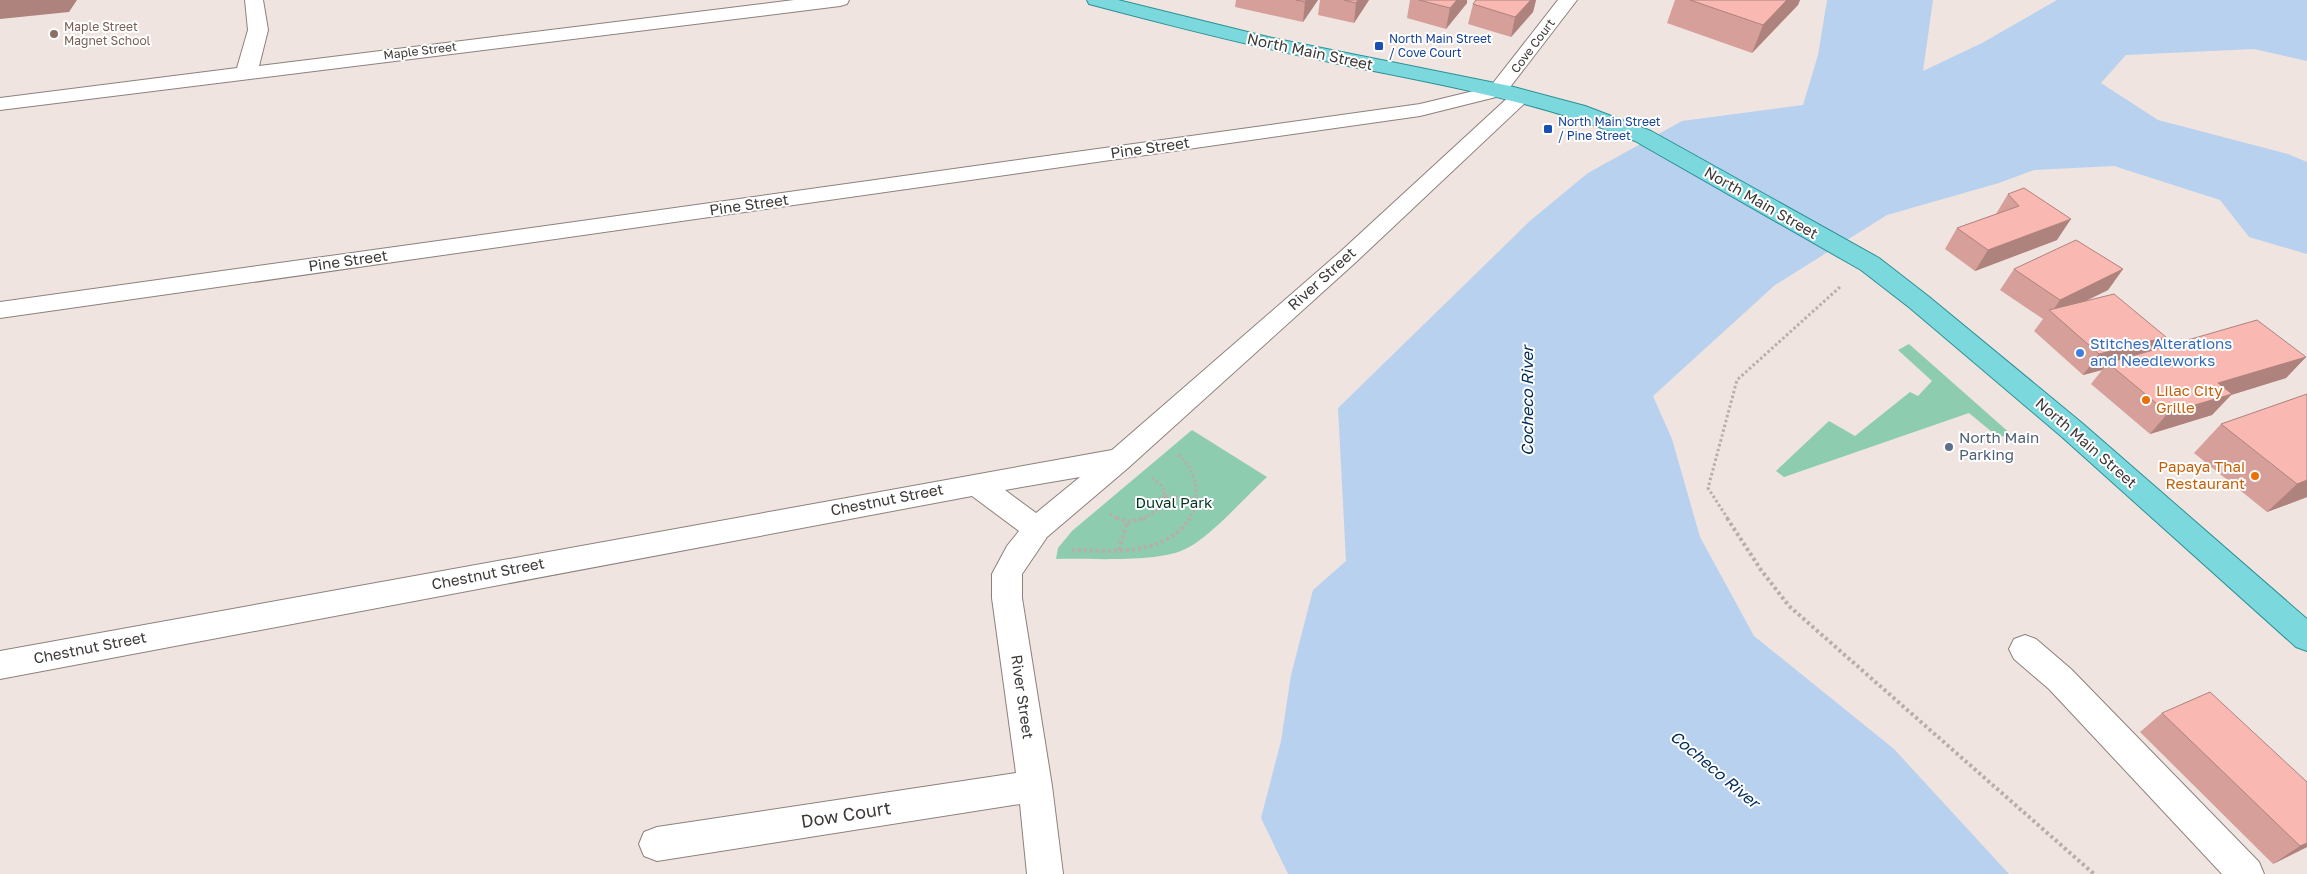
<svg xmlns="http://www.w3.org/2000/svg" width="2307" height="874" font-family="'Golos Text',sans-serif">
	<rect width="100%" height="100%" fill="#f0e4e0"/>
	<!-- green -->
	<g fill="#8dccae">
		<path d="M1909 344 2012 435 1998 437 1969 413 1784 477 1776 471 1829 421 1855 436 1910 392 1918 396 1932 381 1898 350Z"/>
		<path d="M1192 430 1267 477C1246 496 1208 540 1183 550 1154 563 1089 558 1056 559L1058 548 1072 531Z"/>
	</g>
	<!-- water -->
	<path fill="#b8d1ef" d="M1827 0H1933L1923 71 1982 43 2057 0H2307V61L2254 49 2126 55 2101 83 2158 120 2288 154 2307 162V254L2249 237 2220 200 2114 166 2034 170 1999 183 1887 215 1775 285 1653 396 1672 439 1700 537 1754 636 1894 749 2009 874H1288L1261 818 1281 741 1291 675 1313 590 1346 561 1338 408 1531 220 1588 173 1682 121 1803 105 1818 55Z"/>
	<g fill="none" stroke-linecap="round" stroke-linejoin="round">
		<!-- minor casing -->
		<g stroke="#8b817d" stroke-width="2">
			<g id="minor">
				<path d="M245 0H263L268 30 259 66 794 0H849L847 4 840 6 0 110V98L237 68 248 30Z"/>
				<path d="M1558 0H1577L1504 95 1420 116 0 318V302L1420 104 1490 87Z"/>
				<path d="M1521 90 1528 92 1531 96 1528 100 1356 262 1128 468 1047 537 1022 574V598L1052 786 1063 874H1027L1020 804 657 861 644 856 639 844 644 832 657 827 1016 773 992 598V574L1007 546 1019 531 972 496 0 679V651L1112 450 1340 252 1514 92ZM1080 477 1036 513 1005 490Z"/>
				<path d="M2025 635 2036 639 2071 669 2259 862 2264 874H2222L2049 689 2014 659 2009 649 2014 639Z"/>
			</g>
		</g>
		<!-- major casing -->
		<g stroke="#2c9095" stroke-width="2">
			<path id="major" d="M1087 0H1118L1268 37 1510 86 1585 106 1651 131 1879 258 1928 296 2082 423 2307 619V651L2296 647 2062 437 1910 308 1861 270 1635 141C1540 101 1440 85 1339 64 1255 47 1172 26 1089 4Z"/>
		</g>
		<!-- path-far1 -->
		<g stroke="#b7aeaa" stroke-width="3" stroke-dasharray="2.5 2.5" stroke-linecap="butt">
			<path d="M1178 455C1197 469 1202 499 1189 519"/>
			<path d="M1152 478 1161 485 1165 492 1164 496 1196 499"/>
			<path d="M1110 514 1118 519"/>
			<path d="M1143 519 1156 511 1164 496"/>
			<path d="M1728 519 1708 488 1737 380 1840 287"/>
		</g>
		<!-- path -->
		<g stroke="#b7aeaa" stroke-width="4" stroke-dasharray="3 3" stroke-linecap="butt">
			<path d="M1116 518 1128 522 1146 518"/>
			<path d="M1727 518 1761 570 1789 606 2094 874"/>
			<path d="M1072 550C1113 551 1164 557 1190 518"/>
			<path d="M1119 550 1127 523"/>
		</g>
		<!-- minor -->
		<use href="#minor" fill="#fff" fill-rule="evenodd"/>
		<!-- major -->
		<use href="#major" fill="#7bd9de" fill-rule="evenodd"/>
	</g>
	<!-- wall -->
	<g fill="#d69f99">
		<path d="M1236 0H1318L1303 22 1235 7Z"/>
		<path d="M1320 0H1369L1354 23 1318 15Z"/>
		<path d="M1410 0H1467V3L1446 29 1407 18Z"/>
		<path d="M1476 0H1536L1533 12 1511 37 1468 24 1473 4Z"/>
		<path d="M1675 0H1800L1798 5 1752 53 1667 23Z"/>
		<path d="M2008 194 2057 240 1975 271 1945 249 1957 228 1996 214Z"/>
		<path d="M2014 269H2123L2108 290 2086 301 2166 337 2157 349 2306 357 2286 378 2231 395 2212 415 2150 434 2091 384 2102 370 2083 375 2034 331 2043 319 2000 290Z"/>
		<path d="M2307 394V497L2267 512 2194 453 2221 424Z"/>
		<path d="M2162 713 2307 782V847L2273 864 2140 732Z"/>
	</g>
	<!-- shaded-wall -->
	<g fill="#ae827d">
		<path d="M0 0H77L69 12 0 19Z"/>
		<path d="M1306 0H1318L1303 22 1305 2Z"/>
		<path d="M1358 0H1369L1354 23 1356 3Z"/>
		<path d="M1457 0H1467V3L1446 29 1450 8Z"/>
		<path d="M1531 0H1536L1533 12 1511 37 1515 17Z"/>
		<path d="M1787 0H1800L1798 5 1752 53 1763 25Z"/>
		<path d="M2071 219 2057 240 1975 271 1988 250Z"/>
		<path d="M2123 269 2108 290 2056 315 2052 312 2060 300Z"/>
		<path d="M2166 337 2149 358 2108 363 2102 370 2083 375 2099 354Z"/>
		<path d="M2306 357 2286 378 2231 395 2212 415 2150 434 2168 413 2218 383Z"/>
		<path d="M2307 480V497L2267 512 2297 484Z"/>
		<path d="M2307 843V847L2273 864 2300 846Z"/>
	</g>
	<!-- building -->
	<g fill="#f9b9b2" stroke="#ae827d">
		<path d="M1296 0H1306L1305 2Z"/>
		<path d="M1344 0H1358L1356 3Z"/>
		<path d="M1419 0H1457L1450 8Z"/>
		<path d="M1476 0H1531L1515 17 1473 4Z"/>
		<path d="M1690 0H1787L1763 25Z"/>
		<path d="M2024 188 2071 219 1988 250 1957 228 2019 206 2008 194Z"/>
		<path d="M2076 240 2123 269 2060 300 2014 269Z"/>
		<path d="M2114 294 2166 337 2099 354 2049 310Z"/>
		<path d="M2257 320 2306 357 2218 383 2232 394 2168 413 2108 363Z"/>
		<path d="M2307 394V480L2297 484 2221 424Z"/>
		<path d="M2210 692 2307 782V843L2300 846 2162 713Z"/>
	</g>
	<!-- markers -->
	<circle fill="#8d6e63" stroke="#fff" stroke-width="2" cx="54" cy="34" r="5"/>
	<g fill="#1a4fb4" stroke="#fff" stroke-width="2">
		<rect x="1374" y="41" width="10" height="10" rx="2.5"/>
		<rect x="1543" y="124" width="10" height="10" rx="2.5"/>
	</g>
	<circle fill="#3f7fe0" stroke="#fff" stroke-width="2" cx="2080" cy="353" r="5"/>
	<g fill="#e8710a" stroke="#fff" stroke-width="2">
		<circle cx="2146" cy="400" r="5"/>
		<circle cx="2255" cy="476" r="5"/>
	</g>
	<circle fill="#5c6f8a" stroke="#fff" stroke-width="2" cx="1949" cy="447" r="5"/>
	<g text-anchor="middle" stroke-width="4" stroke-linejoin="round" paint-order="stroke">
		<!-- far-education labels -->
		<g font-size="12" fill="#785e54" stroke="#fff" text-anchor="start">
			<text x="64" y="31">Maple Street<tspan x="64" dy="14">Magnet School</tspan></text>
		</g>
		<!-- far-transit labels -->
		<g font-size="12" fill="#164399" stroke="#fff" text-anchor="start">
			<text x="1389" y="43">North Main Street<tspan x="1389" dy="14">/ Cove Court</tspan></text>
			<text x="1558" y="126">North Main Street<tspan x="1558" dy="14">/ Pine Street</tspan></text>
		</g>
		<!-- far-street labels -->
		<g font-size="12" fill="#3d3937" stroke="#fff">
			<text transform="translate(1533 46) rotate(-53)" y="4">Cove Court</text>
			<text transform="translate(420 51) rotate(-7)" y="4">Maple Street</text>
		</g>
		<!-- street labels -->
		<g font-size="15" fill="#3d3937" stroke="#fff">
			<text transform="translate(1310 52) rotate(12)" y="5">North Main Street</text>
			<text transform="translate(1150 148) rotate(-8)" y="5">Pine Street</text>
			<text transform="translate(1761 203) rotate(30)" y="5">North Main Street</text>
			<text transform="translate(749 205) rotate(-8)" y="5">Pine Street</text>
			<text transform="translate(348 261) rotate(-8)" y="5">Pine Street</text>
			<text transform="translate(1322 279) rotate(-42)" y="5">River Street</text>
			<text transform="translate(2086 443) rotate(41)" y="5">North Main Street</text>
			<text transform="translate(887 500) rotate(-11)" y="5">Chestnut Street</text>
			<text transform="translate(488 574) rotate(-11)" y="5">Chestnut Street</text>
			<text transform="translate(90 648) rotate(-11)" y="5">Chestnut Street</text>
			<text transform="translate(1022 697) rotate(82)" y="5">River Street</text>
		</g>
		<!-- shop labels -->
		<g font-size="15" fill="#366cbe" stroke="#fff" text-anchor="start">
			<text x="2090" y="349">Stitches Alterations<tspan x="2090" dy="17">and Needleworks</tspan></text>
		</g>
		<!-- food labels -->
		<g font-size="15" fill="#c56008" stroke="#fff" text-anchor="start">
			<text x="2156" y="396">Lilac City<tspan x="2156" dy="17">Grille</tspan></text>
			<text x="2245" y="472" text-anchor="end">Papaya Thai<tspan x="2245" dy="17">Restaurant</tspan></text>
		</g>
		<!-- service labels -->
		<g font-size="15" fill="#4e5e75" stroke="#fff" text-anchor="start">
			<text x="1959" y="443">North Main<tspan x="1959" dy="17">Parking</tspan></text>
		</g>
		<!-- park labels -->
		<g font-size="15" fill="#023623" stroke="#fff">
			<text x="1174" y="508">Duval Park</text>
		</g>
		<!-- water labels -->
		<g font-size="16" font-style="italic" fill="#002c5a" stroke="#fff">
			<text transform="translate(1527 401) rotate(-90)" y="6">Cocheco River</text>
			<text transform="translate(1715 769) rotate(40)" y="6">Cocheco River</text>
		</g>
		<!-- near-street labels -->
		<g font-size="18" fill="#3d3937" stroke="#fff">
			<text transform="translate(846 815) rotate(-9)" y="6">Dow Court</text>
		</g>
	</g>
</svg>
